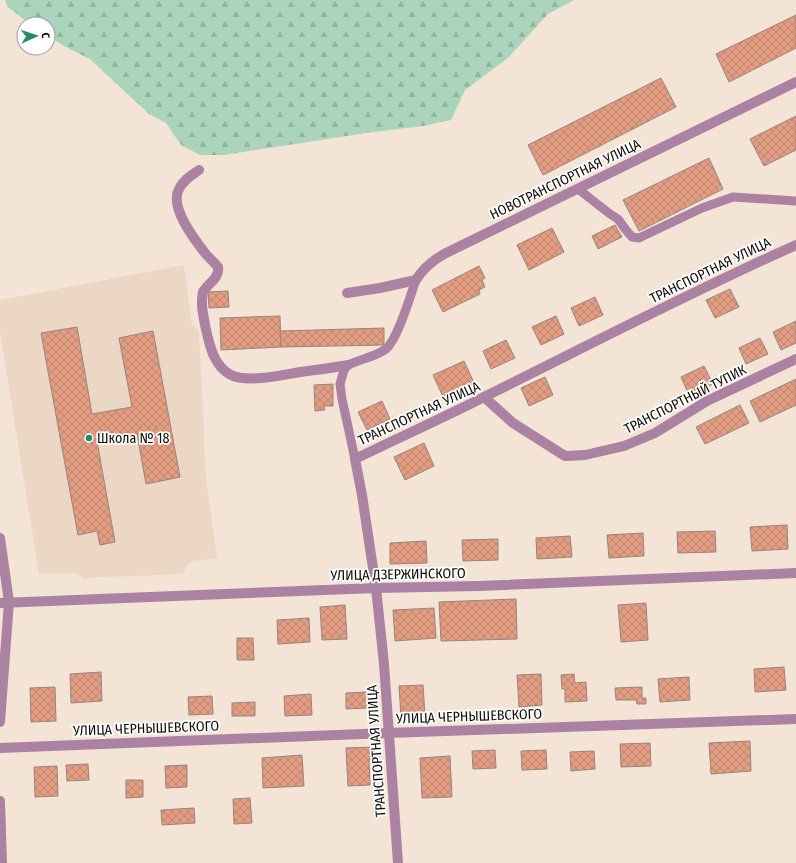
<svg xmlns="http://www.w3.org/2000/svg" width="796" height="863" font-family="'Fira Sans Condensed',sans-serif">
	<defs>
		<pattern id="forest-firs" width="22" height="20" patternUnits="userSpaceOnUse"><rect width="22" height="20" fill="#aad4bb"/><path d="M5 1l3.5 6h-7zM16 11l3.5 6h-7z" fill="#91b59f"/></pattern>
		<pattern id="building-cross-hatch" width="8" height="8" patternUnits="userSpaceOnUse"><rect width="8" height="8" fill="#e19c82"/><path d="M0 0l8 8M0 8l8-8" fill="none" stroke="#c0856f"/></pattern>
	</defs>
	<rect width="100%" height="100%" fill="#f3e4d6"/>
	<!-- built -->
	<path fill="#ecd7c4" d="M184 265 192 324 199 331 206 477 217 558 194 561 188 563 183 574 83 578 77 573 39 574 0 332V300Z"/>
	<!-- forest -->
	<path fill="url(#forest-firs)" d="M5 0H574L548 14 508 58 465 90 451 120 423 126 366 133 224 155H200L181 145 166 123 149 114 90 59 64 46 48 36V24H30L8 7Z"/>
	<!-- building -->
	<g fill="url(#building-cross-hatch)" stroke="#97857e">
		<path d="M796 15V48L729 82 716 54Z"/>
		<path d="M661 78 676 107 543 175 528 145Z"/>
		<path d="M796 116V150L764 166 750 139Z"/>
		<path d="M709 158 723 189 639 231 623 200Z"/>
		<path d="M615 225 622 237 598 249 592 236Z"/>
		<path d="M552 228 564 252 529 270 517 245Z"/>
		<path d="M479 266 485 278 482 280 485 287 479 290 480 294 443 312 432 290Z"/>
		<path d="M730 289 739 307 715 318 706 300Z"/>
		<path d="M228 291 229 307 209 308 208 292Z"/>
		<path d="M595 297 603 315 579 326 571 308Z"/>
		<path d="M280 316 281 347 221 350 220 318Z"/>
		<path d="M556 316 564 334 541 345 532 327Z"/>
		<path d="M796 321V343L781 350 773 332Z"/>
		<path d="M77 327 92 414 132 407 119 338 153 331 180 477 146 484 137 434 97 441 115 542 100 545 97 531 78 535 41 333Z"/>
		<path d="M384 328V345L281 347 280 331Z"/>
		<path d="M760 338 768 354 746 364 739 348Z"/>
		<path d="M506 340 515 358 491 369 483 351Z"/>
		<path d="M464 361 475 385 444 399 433 375Z"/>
		<path d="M704 366 713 384 689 395 681 377Z"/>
		<path d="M545 377 553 395 529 406 521 388Z"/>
		<path d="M796 379V405L760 422 750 401Z"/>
		<path d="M333 384V406H324L325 410 315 411 314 385Z"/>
		<path d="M382 401 390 419 367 430 358 412Z"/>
		<path d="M740 405 749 423 705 444 696 427Z"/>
		<path d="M424 443 434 466 405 480 394 457Z"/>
		<path d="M787 525 788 549 752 551 750 527Z"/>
		<path d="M715 531 716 552 678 553 677 532Z"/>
		<path d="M643 533 644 556 609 558 607 535Z"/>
		<path d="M570 536 572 557 537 559 536 538Z"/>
		<path d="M498 539V560L463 561 462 540Z"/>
		<path d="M426 541 427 563 390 564V543Z"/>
		<path d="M516 599 517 639 441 641 439 602Z"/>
		<path d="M646 603 648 640 621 642 618 605Z"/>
		<path d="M345 605 347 639 322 640 320 607Z"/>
		<path d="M434 608 436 638 395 641 393 610Z"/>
		<path d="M309 618 310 642 278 644 277 620Z"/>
		<path d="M237 638H253L254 660H237Z"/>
		<path d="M784 667 786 690 755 692 754 669Z"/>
		<path d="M101 672 102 701 71 703 70 674Z"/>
		<path d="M541 674 542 705 519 707 517 675Z"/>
		<path d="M574 674 575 683 586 682 587 701 565 702V689H562L561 675Z"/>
		<path d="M689 677 690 700 660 702 658 679Z"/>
		<path d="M423 685 425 716 401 717 399 686Z"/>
		<path d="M55 687 56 721 31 722 30 688Z"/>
		<path d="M642 687V698H646V704H637L636 700H616L615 688Z"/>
		<path d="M367 692 368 708 346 709V693Z"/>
		<path d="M311 694 312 715 285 716 284 696Z"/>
		<path d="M212 696 213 714 189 715 188 697Z"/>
		<path d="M255 702V716H232V703Z"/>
		<path d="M750 741 751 771 711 774 709 743Z"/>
		<path d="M650 743 651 766 621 767 620 744Z"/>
		<path d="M374 747V760H369L370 785 348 786 346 748Z"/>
		<path d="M495 750 496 768 473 769 472 751Z"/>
		<path d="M546 750 547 769 522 770 521 751Z"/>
		<path d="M594 751 595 769 571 771 570 752Z"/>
		<path d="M302 755 304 786 263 788 262 758Z"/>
		<path d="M450 756 452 797 422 798 420 758Z"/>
		<path d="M88 764 89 780 67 781 66 765Z"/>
		<path d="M187 765V787L166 788 165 766Z"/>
		<path d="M57 766 58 796 35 797 34 767Z"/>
		<path d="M126 780H143V797L126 798Z"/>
		<path d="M250 798 252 823 234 824 233 799Z"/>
		<path d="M194 808 195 823 162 825 161 810Z"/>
	</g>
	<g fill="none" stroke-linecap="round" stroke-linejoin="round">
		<!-- service -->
		<g stroke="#ac82a2" stroke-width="9">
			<path d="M578 189 610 214 618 219 626 230 632 237 639 238 702 208 733 197 796 201"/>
			<path d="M355 459 342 399 340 384 344 370 348 365C360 359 375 357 386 349 398 339 410 296 416 280"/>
		</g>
		<!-- minor -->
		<g stroke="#ac82a2" stroke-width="10">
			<path d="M199 170C192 175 183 180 179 189 169 207 194 239 205 253 209 258 214 262 218 267 220 278 208 283 203 292 202 296 202 300 202 304 202 311 204 318 205 325 209 343 213 366 231 375 247 383 283 375 300 372 316 370 332 368 348 365"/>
			<path d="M347 293 380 288 416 280C423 268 432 261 444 254L796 82"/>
			<path d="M484 397 513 423 565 456 585 455 624 446 655 433 707 401 796 359"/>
			<path d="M0 538 9 602 0 722"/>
			<path d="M0 603 376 588 479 586 796 573"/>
			<path d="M0 748 388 733 796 719"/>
			<path d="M0 801 2 863"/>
			<path d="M398 863 384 664 376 588 362 495 355 459C398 438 443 418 486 396 589 345 691 292 796 245"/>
		</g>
	</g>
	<!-- markers -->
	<circle fill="#238b67" stroke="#fff" stroke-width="1.5" cx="89" cy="438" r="4"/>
	<g text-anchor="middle" stroke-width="3.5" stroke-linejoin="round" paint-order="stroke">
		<!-- street labels -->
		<g font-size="14" fill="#100b07" stroke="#fff">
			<text transform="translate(565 179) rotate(-26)" y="5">НОВОТРАНСПОРТНАЯ УЛИЦА</text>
			<text transform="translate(710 270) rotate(-26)" y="5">ТРАНСПОРТНАЯ УЛИЦА</text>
			<text transform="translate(685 399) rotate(-27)" y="5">ТРАНСПОРТНЫЙ ТУПИК</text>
			<text transform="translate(419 413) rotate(-25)" y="5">ТРАНСПОРТНАЯ УЛИЦА</text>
			<text transform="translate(398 574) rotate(-1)" y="5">УЛИЦА ДЗЕРЖИНСКОГО</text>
			<text transform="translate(469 716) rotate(-2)" y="5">УЛИЦА ЧЕРНЫШЕВСКОГО</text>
			<text transform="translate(146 728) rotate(-2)" y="5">УЛИЦА ЧЕРНЫШЕВСКОГО</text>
			<text transform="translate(376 751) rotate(-94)" y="5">ТРАНСПОРТНАЯ УЛИЦА</text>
		</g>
		<!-- poi labels -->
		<g font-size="14" fill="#100b07" stroke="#fff" text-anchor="start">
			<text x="97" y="443">Школа № 18</text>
		</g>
	</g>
	<!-- north arrow -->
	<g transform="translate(36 36) rotate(87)"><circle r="19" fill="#ffffff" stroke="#9f9d9c"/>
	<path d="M0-3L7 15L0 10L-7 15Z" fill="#238b67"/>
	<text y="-6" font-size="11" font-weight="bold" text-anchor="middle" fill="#100b07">С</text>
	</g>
</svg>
